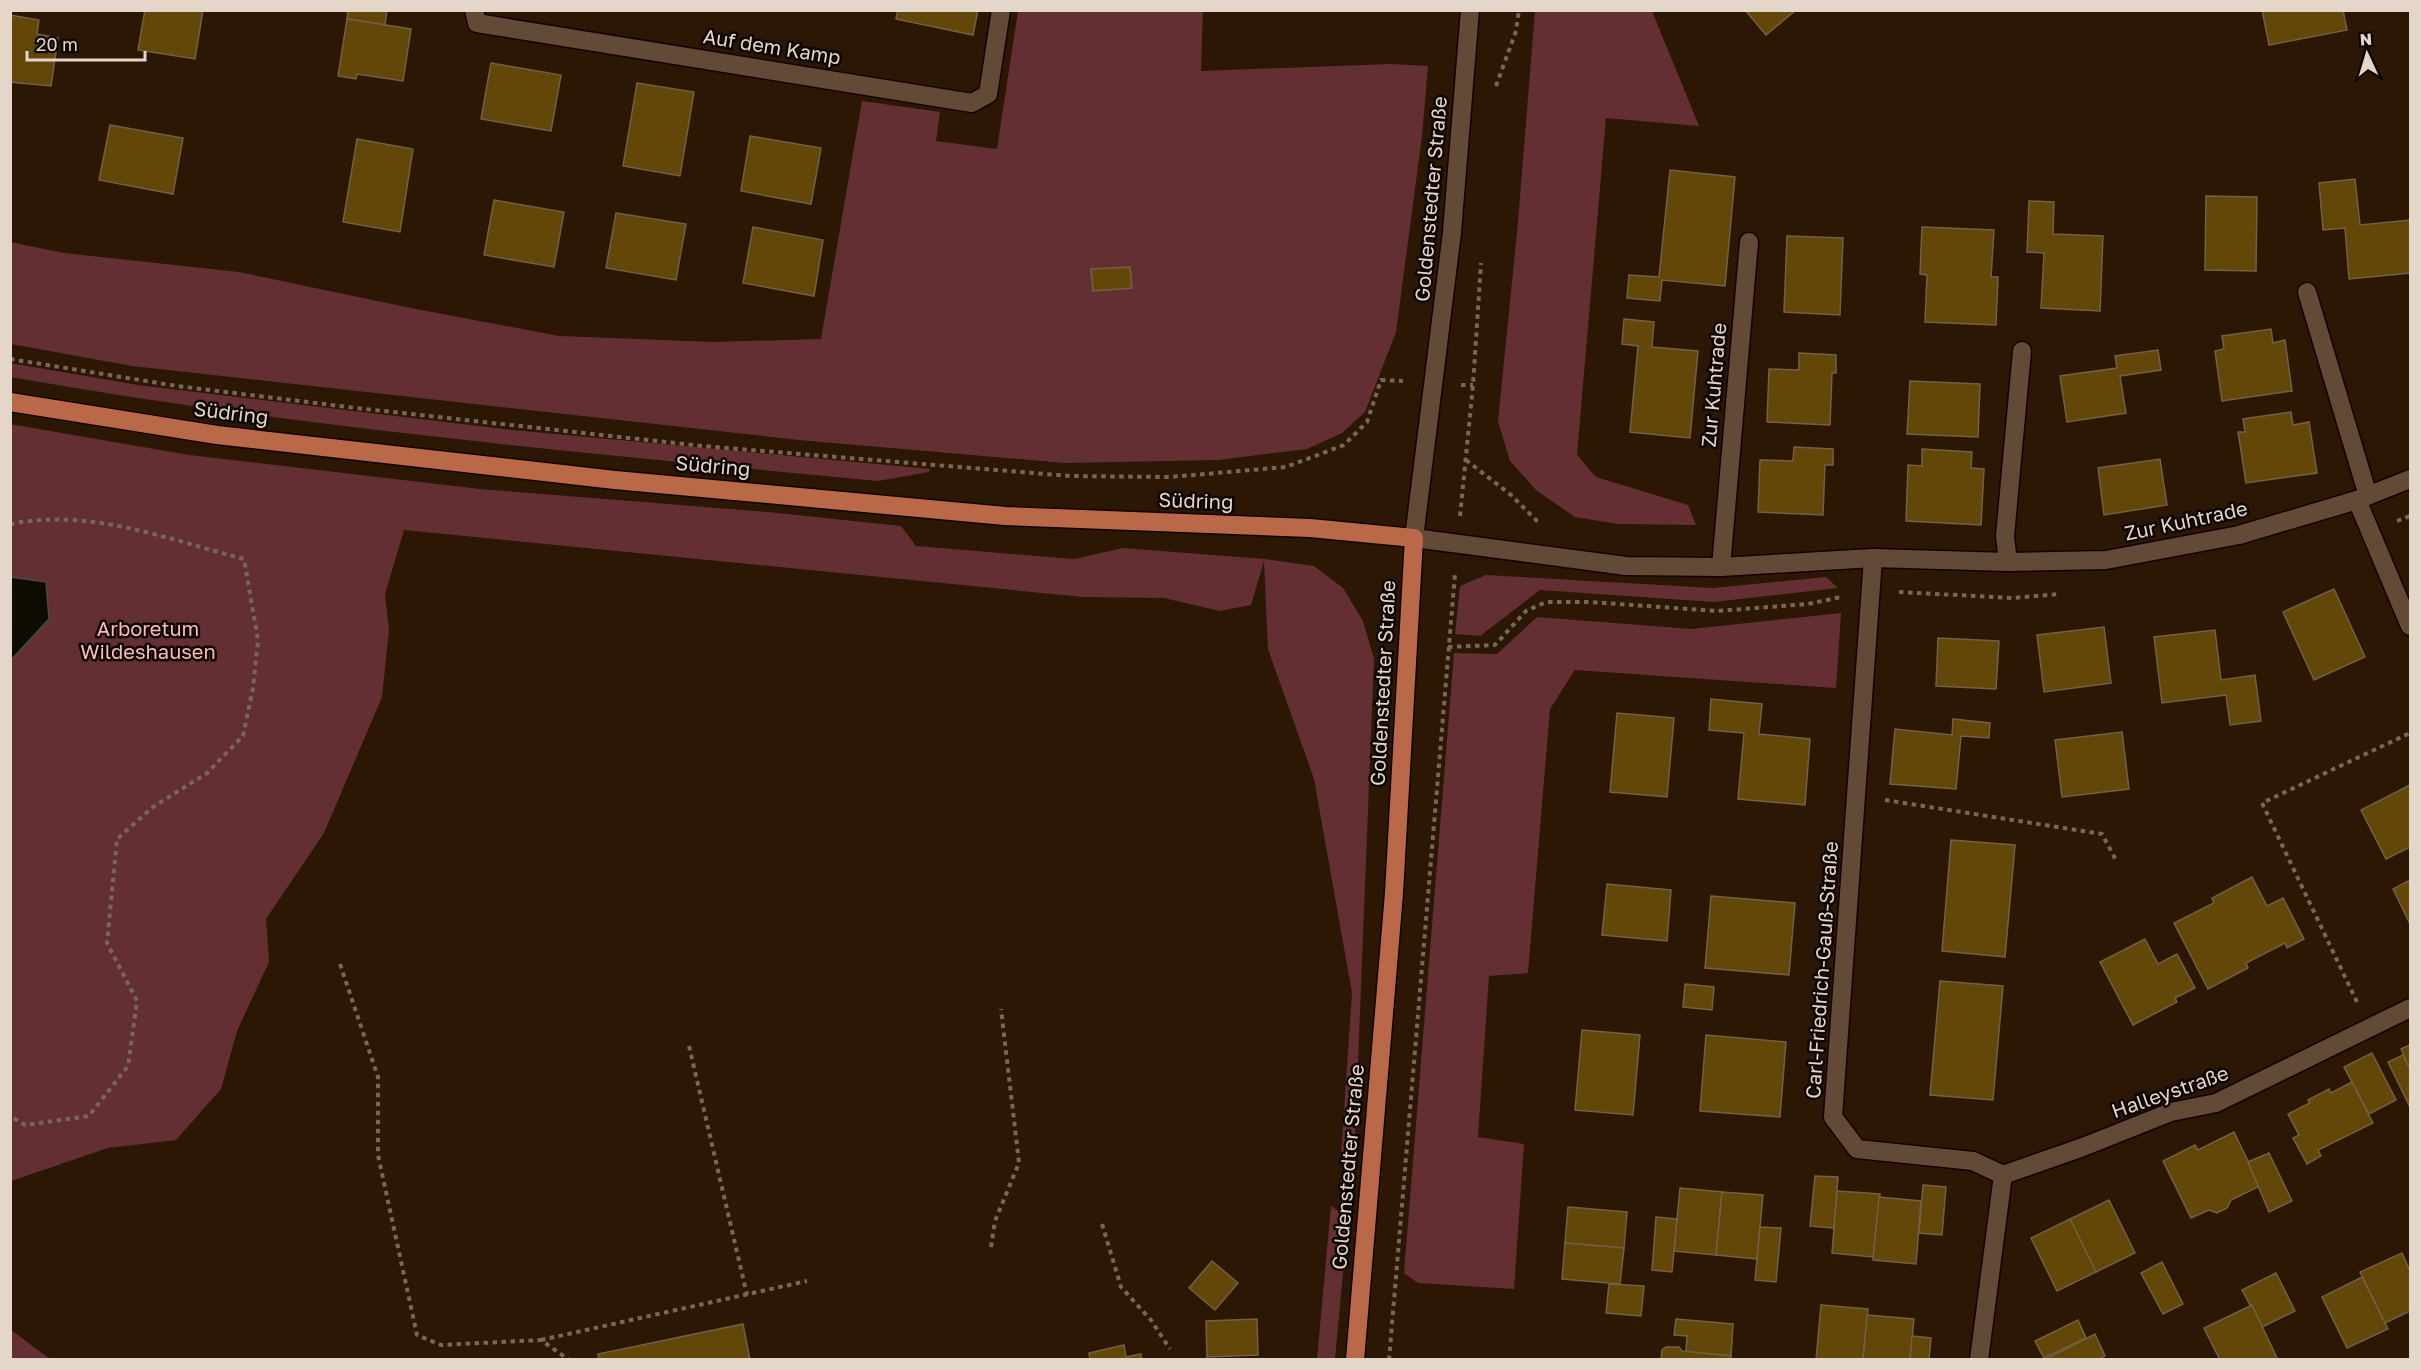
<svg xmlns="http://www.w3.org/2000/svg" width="2421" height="1370" font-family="'Golos Text',sans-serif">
	<rect width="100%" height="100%" fill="#2c1704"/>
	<!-- green -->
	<g fill="#642f32">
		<path d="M1018 11H1203L1201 71 1390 64 1428 66 1422 136 1396 332 1365 412 1342 433 1307 449 1218 460 1065 463 799 440 132 366 11 344 10 242 64 253 239 272 411 308 559 336 713 342 821 339 862 101 940 112 936 141 997 149Z"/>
		<path d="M1535 11H1652L1699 126 1606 118 1577 455 1596 477 1688 505 1696 525 1618 524 1575 517 1536 490 1510 461 1498 421 1518 222Z"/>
		<path d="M10 363 138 385 512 430 930 469 929 472 878 481C588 453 297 428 11 377Z"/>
		<path d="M10 424 189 455 480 489 768 512 901 526 916 546 1074 559 1123 548 1264 559 1314 566 1343 588 1363 621 1374 659 1355 1137 1341 1156 1352 993 1314 779 1268 649 1264 561 1251 605 1220 611 1164 598 1083 597 404 530 385 594 389 630 382 697 324 833 266 919 269 962 237 1031 221 1089 176 1140 108 1148 11 1181Z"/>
		<path d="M1486 575 1713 588 1826 577 1838 588 1714 602 1540 590 1480 636 1455 634 1460 586Z"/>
		<path d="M1841 613 1836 688 1575 670 1550 709 1528 973 1489 976 1478 1137 1524 1144 1514 1289 1418 1283 1404 1273 1454 653 1497 654 1537 617 1692 629Z"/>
		<path d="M1331 1206 1348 1218 1335 1359H1317Z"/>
		<path d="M10 1330H11L50 1359H11Z"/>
	</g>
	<!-- water -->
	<path fill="#0e0c00" stroke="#4e493d" stroke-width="1.5" d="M10 577 46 582 49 619 11 660Z"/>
	<!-- building -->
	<g fill="#624708" stroke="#716145" stroke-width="1.5">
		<path d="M145 10H203L195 59 138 50Z"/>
		<path d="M348 10H387L385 25 347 19Z"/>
		<path d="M898 10H978L973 35 896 19Z"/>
		<path d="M1745 10H1796L1766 35Z"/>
		<path d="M2262 10H2343L2347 30 2269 45Z"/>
		<path d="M10 15 39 20 37 34 58 38 51 86 10 82Z"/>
		<path d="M347 19 411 29 403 81 357 74 356 79 338 76Z"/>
		<path d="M491 63 561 75 551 131 481 119Z"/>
		<path d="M637 83 694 92 680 176 623 166Z"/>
		<path d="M110 125 183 138 173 194 99 180Z"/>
		<path d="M750 136 821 148 811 204 741 191Z"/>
		<path d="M357 139 413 149 400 232 343 222Z"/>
		<path d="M1670 170 1735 177 1725 286 1662 280 1660 301 1627 298 1629 275 1659 277Z"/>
		<path d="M2355 179 2360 225 2410 220V273L2349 279 2345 228 2323 230 2319 183Z"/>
		<path d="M2206 196 2257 197 2256 271 2205 270Z"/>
		<path d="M494 200 564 212 554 267 484 255Z"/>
		<path d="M2029 201 2054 202 2053 234 2103 236 2100 311 2041 308 2044 253 2027 252Z"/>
		<path d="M616 213 686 224 676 280 606 268Z"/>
		<path d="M753 227 823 240 814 296 743 283Z"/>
		<path d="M1922 227 1994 230 1991 277H1998L1996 325 1925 322 1927 275 1920 274Z"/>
		<path d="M1787 236 1843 238 1840 315 1784 312Z"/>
		<path d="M1130 267 1132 288 1093 291 1091 269Z"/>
		<path d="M1624 319 1654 322 1652 347 1698 351 1690 438 1630 432 1638 346 1622 344Z"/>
		<path d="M2271 329 2273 343 2285 340 2292 391 2222 401 2215 351 2224 349 2222 336Z"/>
		<path d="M2158 350 2161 370 2120 376 2126 413 2067 422 2060 376 2117 368 2115 356Z"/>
		<path d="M1799 353 1836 355V373H1832L1830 425 1767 422 1769 369 1799 370Z"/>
		<path d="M1910 381 1980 384 1978 437 1907 434Z"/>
		<path d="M2291 412 2293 425 2309 422 2317 473 2246 483 2238 432H2245L2243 419Z"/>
		<path d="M1794 447 1833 449V465H1825L1823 515 1758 512 1760 460 1793 461Z"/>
		<path d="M1922 449 1972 452 1971 468 1984 469 1981 525 1906 521 1908 465 1922 466Z"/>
		<path d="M2160 459 2167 505 2104 515 2098 468Z"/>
		<path d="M2334 589 2365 657 2314 680 2283 612Z"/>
		<path d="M2104 627 2111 683 2044 692 2037 635Z"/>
		<path d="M2215 630 2221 680 2255 675 2261 721 2230 725 2226 695 2162 703 2154 637Z"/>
		<path d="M1938 638 1999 641 1996 689 1936 686Z"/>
		<path d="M1711 699 1762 704 1759 734 1810 739 1805 805 1738 799 1744 733 1709 730Z"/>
		<path d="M1617 713 1674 718 1667 797 1610 792Z"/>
		<path d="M1953 719 1990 723 1989 738 1961 736 1956 789 1890 784 1895 729 1952 735Z"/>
		<path d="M2122 732 2129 789 2062 797 2055 740Z"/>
		<path d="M2410 785V847L2386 859 2361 810Z"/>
		<path d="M1951 840 2015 845 2005 957 1942 951Z"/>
		<path d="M2252 877 2267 906 2283 898 2304 939 2287 948 2285 943 2246 963 2248 968 2208 989 2174 923 2214 903 2212 898Z"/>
		<path d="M2410 880V924L2393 889Z"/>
		<path d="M1607 884 1671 890 1667 941 1602 935Z"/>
		<path d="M1711 896 1795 903 1789 975 1705 968Z"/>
		<path d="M2145 939 2158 964 2177 954 2195 988 2175 998 2177 1002 2133 1025 2100 962Z"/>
		<path d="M1940 981 2003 986 1993 1100 1930 1095Z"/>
		<path d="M1685 984 1714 987 1712 1010 1683 1007Z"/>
		<path d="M1582 1030 1640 1035 1633 1115 1575 1110Z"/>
		<path d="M1706 1035 1786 1042 1780 1117 1700 1111Z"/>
		<path d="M2410 1045V1070L2401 1049Z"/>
		<path d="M2372 1053 2396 1100 2369 1114 2344 1067Z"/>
		<path d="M2403 1055 2410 1070V1107L2388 1062Z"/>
		<path d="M2352 1082 2373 1123 2318 1150 2321 1156 2307 1164 2293 1138 2299 1135 2288 1114 2310 1103 2308 1100 2329 1089 2331 1093Z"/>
		<path d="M2234 1132 2260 1186 2231 1200 2227 1208 2217 1213 2209 1210 2191 1218 2163 1161 2195 1145 2198 1150Z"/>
		<path d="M2269 1153 2292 1201 2269 1212 2248 1162Z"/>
		<path d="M1815 1176 1838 1177 1834 1228 1810 1226Z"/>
		<path d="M1923 1185 1946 1187 1942 1235 1919 1233Z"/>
		<path d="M1680 1188 1722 1192 1716 1255 1674 1251Z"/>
		<path d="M1837 1191 1880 1194 1873 1257 1832 1253Z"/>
		<path d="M1722 1192 1763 1195 1757 1259 1716 1255Z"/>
		<path d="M1879 1197 1921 1201 1916 1264 1873 1260Z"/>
		<path d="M2109 1200 2135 1253 2096 1272 2070 1219Z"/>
		<path d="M1568 1207 1627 1212 1624 1248 1565 1243Z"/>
		<path d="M1656 1217 1677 1219 1672 1272 1652 1270Z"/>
		<path d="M2070 1219 2096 1272 2057 1291 2031 1238Z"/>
		<path d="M1760 1227 1781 1228 1776 1282 1755 1280Z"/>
		<path d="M1565 1243 1624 1248 1620 1284 1562 1279Z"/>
		<path d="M2402 1253 2410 1271V1311L2385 1323 2360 1272Z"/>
		<path d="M1212 1261 1238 1283 1215 1310 1189 1288Z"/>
		<path d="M2162 1262 2183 1304 2163 1314 2141 1273Z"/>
		<path d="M2276 1273 2295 1311 2262 1327 2242 1290Z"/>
		<path d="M2362 1277 2388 1329 2347 1348 2322 1297Z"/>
		<path d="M1609 1284 1644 1286 1641 1316 1606 1313Z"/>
		<path d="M1821 1305 1868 1309 1863 1360H1816Z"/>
		<path d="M2252 1305 2278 1360H2220L2204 1328Z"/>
		<path d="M1867 1315 1914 1319 1910 1360H1863Z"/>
		<path d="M1257 1319 1258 1355 1207 1357 1206 1321Z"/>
		<path d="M1676 1319 1733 1324 1731 1356 1686 1352 1687 1336 1674 1335Z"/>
		<path d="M2078 1320 2086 1338 2044 1358 2035 1341Z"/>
		<path d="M743 1324 750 1360H599L598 1354Z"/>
		<path d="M2095 1334 2105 1356 2097 1360H2049L2048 1358Z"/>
		<path d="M1912 1336 1931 1338 1929 1360H1910Z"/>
		<path d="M1124 1345 1126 1357 1141 1354 1142 1360H1090L1089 1353Z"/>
		<path d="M1666 1347H1679L1682 1351 1731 1356V1360H1661L1662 1350Z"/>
	</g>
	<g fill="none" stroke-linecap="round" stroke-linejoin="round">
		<!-- minor casing -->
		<g stroke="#130300" stroke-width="21">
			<g id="minor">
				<path d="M474 10 477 23 972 103 988 94 1001 10"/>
				<path d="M1470 10 1452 232 1414 538 1626 566 1721 567 1873 558 2008 562 2106 560 2239 535 2357 500 2410 479"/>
				<path d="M2307 292 2368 496"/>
				<path d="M2357 500 2410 626"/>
				<path d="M1873 558 1833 1117 1857 1149 1973 1161 2003 1175 1979 1360"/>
				<path d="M2008 562 2005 536 2022 351"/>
				<path d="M1721 567 1749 242"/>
				<path d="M2003 1175 2083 1147 2171 1112 2216 1103 2410 1008"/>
			</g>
		</g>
		<!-- major casing -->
		<g stroke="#130300" stroke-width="21">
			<path id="major" d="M10 402 217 435 615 480 1005 516 1310 528 1414 538 1394 893 1355 1360"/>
		</g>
		<!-- path -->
		<g stroke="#796756" stroke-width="4" stroke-dasharray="4.5 4.5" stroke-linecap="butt">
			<path d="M1496 86 1516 31 1519 10"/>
			<path d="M10 359 177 386 356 408 702 446 1070 476 1170 477 1286 467 1344 445 1367 422 1381 380 1403 381"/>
			<path d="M1461 385H1473"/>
			<path d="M1466 460 1511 495 1539 523"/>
			<path d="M1460 516 1473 385 1481 263"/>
			<path d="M2397 521 2410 516"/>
			<path d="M10 524C90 508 167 539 244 559L258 640 253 688 243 736 207 773 153 807 117 839 107 943 137 1001 128 1066 89 1116 25 1125 10 1116"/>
			<path d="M1899 592 2012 598 2059 594"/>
			<path d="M1448 647 1495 645 1526 611 1546 602H1590L1717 611 1808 604 1841 597"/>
			<path d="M1885 800 2102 834 2117 862"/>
			<path d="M340 964 378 1077V1155L417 1335 441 1345 541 1340 569 1360"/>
			<path d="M2357 1002 2262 803 2410 733"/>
			<path d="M689 1046 747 1295"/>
			<path d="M1102 1224 1121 1287 1151 1320 1170 1349"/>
			<path d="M991 1247 995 1221 1019 1163 1001 1009"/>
			<path d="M541 1340 807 1281"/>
			<path d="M1389 1360 1455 574"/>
		</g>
		<!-- minor -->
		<use href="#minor" stroke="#634a36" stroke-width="18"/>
		<!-- major -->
		<use href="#major" stroke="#b96848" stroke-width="18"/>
	</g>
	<g text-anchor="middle" stroke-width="5" stroke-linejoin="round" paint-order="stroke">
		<!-- street labels -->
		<g font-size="20" fill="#e5d6ca" stroke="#0d0501">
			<text transform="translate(772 47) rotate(9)" y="7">Auf dem Kamp</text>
			<text transform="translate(1431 199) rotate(-85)" y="7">Goldenstedter Straße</text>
			<text transform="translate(1714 385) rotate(-85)" y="7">Zur Kuhtrade</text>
			<text transform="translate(231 413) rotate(7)" y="7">Südring</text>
			<text transform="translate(713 466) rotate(5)" y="7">Südring</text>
			<text transform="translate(1196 501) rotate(2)" y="7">Südring</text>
			<text transform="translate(2186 521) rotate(-12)" y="7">Zur Kuhtrade</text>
			<text transform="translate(1383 683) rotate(-87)" y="7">Goldenstedter Straße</text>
			<text transform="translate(1822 970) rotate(-86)" y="7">Carl-Friedrich-Gauß-Straße</text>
			<text transform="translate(2170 1092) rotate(-19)" y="7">Halleystraße</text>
			<text transform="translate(1348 1167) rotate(-85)" y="7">Goldenstedter Straße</text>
		</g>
		<!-- park labels -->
		<g font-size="20" fill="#feb9ba" stroke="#0d0501">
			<text x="148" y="636">Arboretum<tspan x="148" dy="23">Wildeshausen</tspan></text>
		</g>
	</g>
	<!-- border -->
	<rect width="2421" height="1370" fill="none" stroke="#e5d6ca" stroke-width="24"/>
	<!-- north arrow -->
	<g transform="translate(2367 54) rotate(356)" stroke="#0d0501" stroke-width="4.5" paint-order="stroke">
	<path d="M0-4.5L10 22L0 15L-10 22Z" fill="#e5d6ca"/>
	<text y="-9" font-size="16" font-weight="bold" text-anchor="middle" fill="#e5d6ca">N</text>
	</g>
	<!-- scale -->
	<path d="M27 51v9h118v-9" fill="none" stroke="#e5d6ca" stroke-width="3"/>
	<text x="36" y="51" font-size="18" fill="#e5d6ca" stroke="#0d0501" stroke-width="4.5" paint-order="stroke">20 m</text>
</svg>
